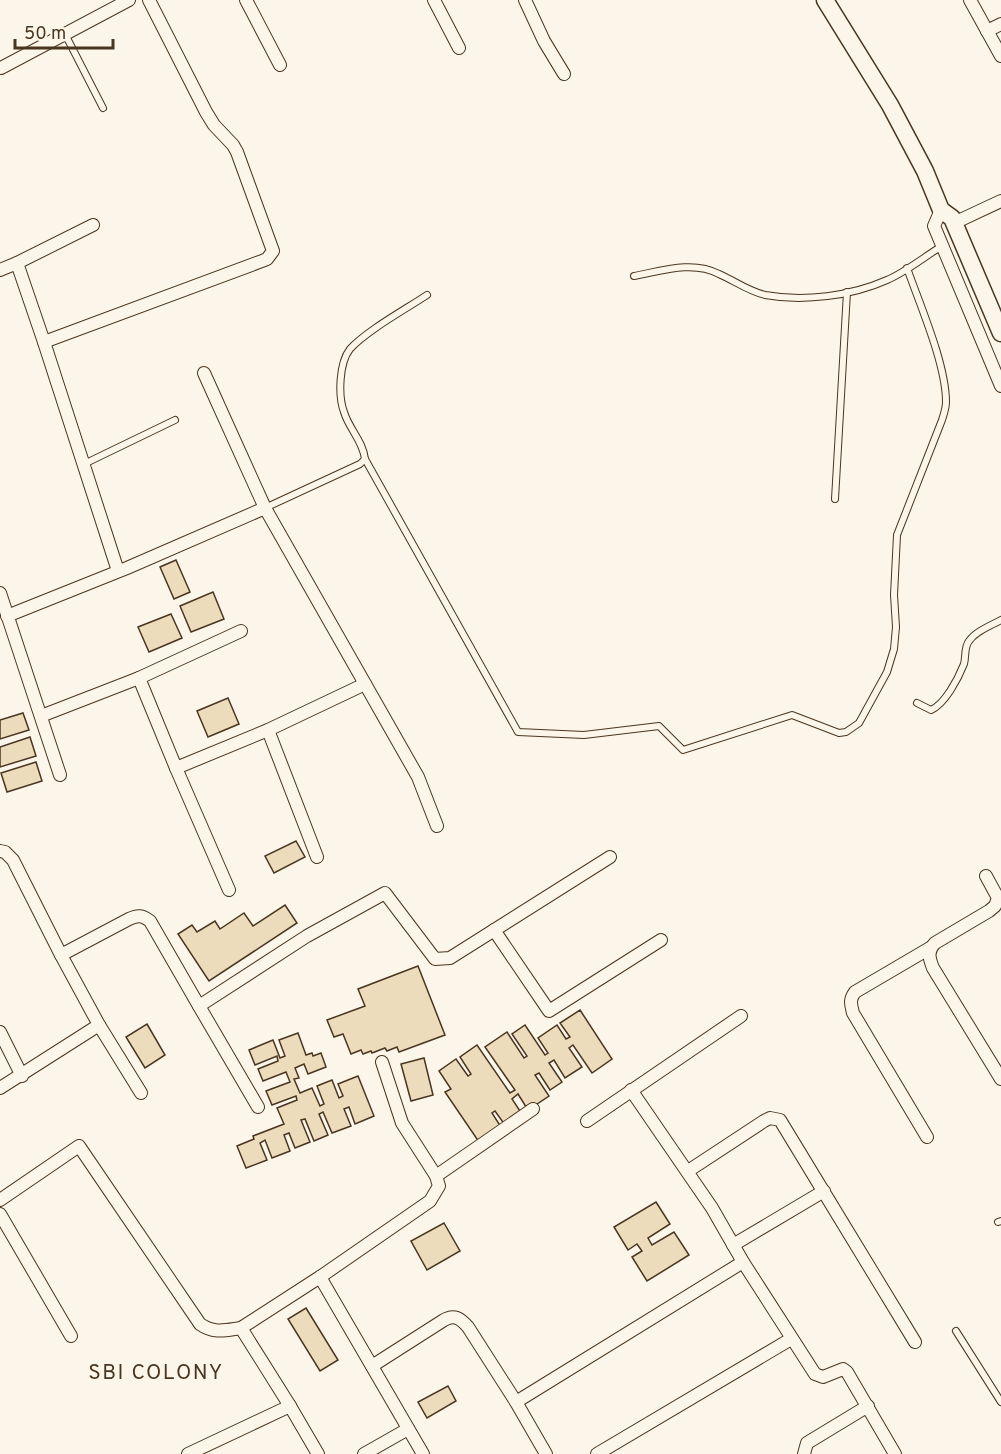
<svg xmlns="http://www.w3.org/2000/svg" width="1001" height="1454" font-family="Overpass,sans-serif">
	<rect width="100%" height="100%" fill="#fbf6e9"/>
	<!-- building -->
	<g fill="#ecdcbc" stroke="#4a3520" stroke-width="1.5">
		<path d="M176 560 190 592 174 599 160 567Z"/>
		<path d="M213 592 224 619 191 632 180 606Z"/>
		<path d="M171 614 182 638 149 652 138 627Z"/>
		<path d="M228 698 239 724 208 737 197 711Z"/>
		<path d="M23 713 29 730 0 739V720Z"/>
		<path d="M30 737 36 756 0 767V747Z"/>
		<path d="M36 762 42 781 7 792 1 773Z"/>
		<path d="M296 841 305 857 274 873 265 856Z"/>
		<path d="M285 905 297 923 209 981 178 934 192 925 197 932 215 921 220 929 244 913 253 926Z"/>
		<path d="M418 966 445 1035 399 1052 397 1047 387 1051 385 1048 372 1053 371 1051 363 1054 361 1050 351 1054 343 1034 334 1037 327 1020 365 1006 358 989Z"/>
		<path d="M580 1010 612 1059 592 1073 573 1045 569 1048 582 1067 565 1078 554 1060 549 1063 562 1082 550 1090 539 1073 535 1075 549 1096 528 1110 518 1094 512 1099 522 1114 505 1125 495 1111 492 1113 501 1127 479 1142 445 1092 451 1089 439 1071 456 1059 468 1076 471 1074 460 1057 477 1045 510 1093 515 1090 485 1047 507 1032 524 1058 527 1056 512 1034 525 1025 545 1055 548 1053 538 1038 557 1025 566 1039 570 1037 560 1023Z"/>
		<path d="M147 1024 165 1055 145 1068 126 1037Z"/>
		<path d="M298 1033 306 1055 312 1053 313 1056 321 1053 326 1067 308 1074 304 1064 295 1068 299 1078 294 1079 300 1093 312 1088 320 1106 324 1104 317 1086 332 1080 339 1098 343 1096 338 1084 358 1076 374 1116 355 1124 349 1107 344 1109 351 1126 332 1133 323 1112 319 1114 328 1135 314 1141 305 1119 301 1120 310 1142 295 1148 289 1133 284 1135 290 1151 272 1158 265 1140 260 1143 267 1160 246 1168 237 1146 254 1139 253 1136 284 1124 277 1108 297 1100 296 1096 272 1105 266 1091 290 1082 286 1072 263 1081 258 1069 278 1061 277 1056 255 1065 249 1050 273 1040 280 1058 285 1056 279 1040Z"/>
		<path d="M424 1058 433 1095 411 1101 401 1064Z"/>
		<path d="M656 1202 670 1224 648 1238 652 1245 674 1232 689 1255 647 1281 632 1257 642 1251 637 1244 628 1250 614 1227Z"/>
		<path d="M444 1223 460 1251 427 1270 411 1241Z"/>
		<path d="M306 1308 338 1360 320 1371 288 1319Z"/>
		<path d="M448 1386 456 1401 427 1418 418 1402Z"/>
	</g>
	<g fill="none" stroke-linecap="round" stroke-linejoin="round">
		<!-- lane casing -->
		<g stroke="#4a3520" stroke-width="8">
			<g id="lane">
				<path d="M65 34 103 108"/>
				<path d="M634 276C661 271 693 260 719 274 735 281 748 291 765 295 804 302 851 296 887 280 906 272 924 257 942 246"/>
				<path d="M365 459 518 732 584 735 659 726 683 750 792 715 839 733 846 732 859 723 887 672 894 649 896 627 894 595 897 535 942 420C944 414 946 408 946 402 946 364 920 305 907 268"/>
				<path d="M84 464 175 420"/>
				<path d="M835 499 847 292"/>
				<path d="M265 508 360 464 365 459C363 441 349 429 344 412 338 396 339 363 350 349 366 331 406 309 427 295"/>
				<path d="M917 703 931 710C945 704 958 679 964 664 966 657 964 647 969 641 976 631 990 626 1001 620"/>
				<path d="M998 1222 1001 1221"/>
				<path d="M956 1331 1001 1402"/>
			</g>
		</g>
		<!-- street casing -->
		<g stroke="#4a3520" stroke-width="14">
			<g id="street">
				<path d="M246 0 280 65"/>
				<path d="M434 0 459 48"/>
				<path d="M525 0 544 41 564 74"/>
				<path d="M970 0 1001 56"/>
				<path d="M987 31 1001 24"/>
				<path d="M1 68 129 0"/>
				<path d="M941 210 934 226 1001 386"/>
				<path d="M954 223 1001 201"/>
				<path d="M17 263 44 342 118 571"/>
				<path d="M0 270 17 263 93 225"/>
				<path d="M44 342 262 261 267 259 273 251 237 152 233 145 214 125 206 112 149 0"/>
				<path d="M204 373 265 508"/>
				<path d="M0 593 60 775"/>
				<path d="M7 616 127 568 265 508 418 777 437 826"/>
				<path d="M139 678 241 631"/>
				<path d="M41 716 139 678 176 768 268 730 365 684"/>
				<path d="M268 730 317 857"/>
				<path d="M176 768 229 890"/>
				<path d="M0 851 5 852 13 860 61 955 129 919C138 915 142 915 150 921L199 1006 307 936 385 893 435 959 450 958 610 857"/>
				<path d="M986 876 998 898 995 906 989 911 935 943C927 951 929 958 933 968L1001 1079"/>
				<path d="M494 930 549 1011 661 940"/>
				<path d="M61 955 99 1025 141 1093"/>
				<path d="M199 1006 258 1107"/>
				<path d="M0 1032 22 1076"/>
				<path d="M0 1088 99 1025"/>
				<path d="M587 1121 741 1016"/>
				<path d="M927 1137 853 1013C851 1004 849 1000 855 992L930 948"/>
				<path d="M688 1171 764 1121 770 1118 780 1120 915 1342"/>
				<path d="M436 1176 533 1109"/>
				<path d="M0 1200 79 1146 200 1324C214 1334 226 1330 241 1328"/>
				<path d="M0 1214 71 1336"/>
				<path d="M733 1245 824 1191"/>
				<path d="M743 1262 815 1374 823 1377 843 1369 847 1372 895 1454"/>
				<path d="M320 1277 423 1454"/>
				<path d="M372 1366 444 1320C454 1314 460 1318 468 1327L516 1402 743 1262 712 1208 631 1090"/>
				<path d="M516 1402 546 1454"/>
				<path d="M290 1406 241 1328 320 1277 430 1201 439 1186 436 1176 402 1123 382 1062"/>
				<path d="M188 1454 290 1406 318 1454"/>
				<path d="M364 1454 408 1429"/>
				<path d="M597 1454 791 1339"/>
				<path d="M804 1454 807 1443 868 1406"/>
			</g>
		</g>
		<!-- secondary casing -->
		<g stroke="#4a3520" stroke-width="19">
			<path id="secondary" d="M825 0 890 105 925 171 941 210 952 218 1001 333"/>
		</g>
		<!-- lane -->
		<use href="#lane" stroke="#fbf6e9" stroke-width="6"/>
		<!-- street -->
		<use href="#street" stroke="#fbf6e9" stroke-width="12"/>
		<!-- secondary -->
		<use href="#secondary" stroke="#fbf6e9" stroke-width="16"/>
	</g>
	<g text-anchor="middle" stroke-width="4.5" stroke-linejoin="round" paint-order="stroke">
		<!-- neighbourhood labels -->
		<g font-size="21" letter-spacing="1.5" fill="#4a3520" stroke="#fbf6e9">
			<text x="156" y="1379">SBI COLONY</text>
		</g>
	</g>
	<!-- scale -->
	<path d="M15 39v9h98v-9" fill="none" stroke="#4a3520" stroke-width="3"/>
	<text x="24" y="39" font-size="18" fill="#4a3520" stroke="#fbf6e9" stroke-width="4.5" paint-order="stroke">50 m</text>
</svg>
